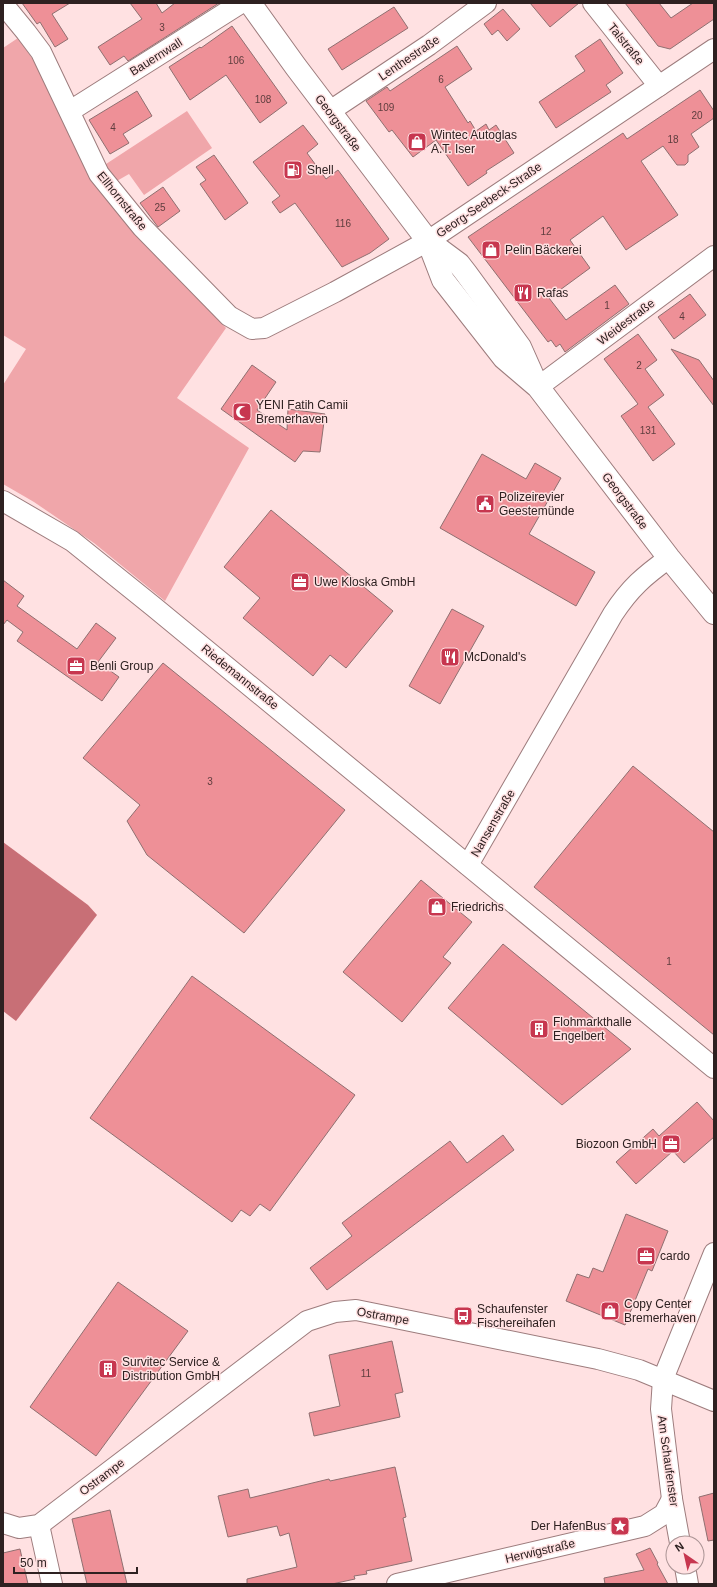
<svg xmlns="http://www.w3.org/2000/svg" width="717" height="1587" font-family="Helvetica,sans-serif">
	<rect width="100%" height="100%" fill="#ffe1e2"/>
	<!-- green -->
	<g fill="#f0a6aa">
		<path d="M18 38 34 61 64 115 210 311 226 328 177 398 249 448 165 601 94 543 34 502 3 484V385L26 349 3 335V48Z"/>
		<path d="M187 111 212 148 144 195 129 174 115 182 103 166Z"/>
	</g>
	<!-- water -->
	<path fill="#c86f76" d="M3 842 88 905 97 915 16 1021 3 1011Z"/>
	<!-- building -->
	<g fill="#ee9097" stroke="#8f6f70">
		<path d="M22 3H70L52 14 68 39 55 47 40 22 37 24Z"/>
		<path d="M130 3H156L162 13 175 3H219L128 61 124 56 110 65 98 47 142 19Z"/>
		<path d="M530 3H579L550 27Z"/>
		<path d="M625 3H659L671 18 693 3H714V19L670 49 658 46Z"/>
		<path d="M394 7 408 28 342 70 328 49Z"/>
		<path d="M503 9 520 29 507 41 498 30 492 35 484 24Z"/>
		<path d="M232 26 287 103 260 123 226 75 190 100 169 67 200 47 201 48Z"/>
		<path d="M600 39 623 73 606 85 611 92 556 128 539 102 585 71 575 56Z"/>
		<path d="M457 46 472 69 445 87 468 123 470 121 476 131 486 124 489 130 496 125 514 153 486 171 487 173 468 186 436 140 413 157 392 130 389 132 366 101 387 87 390 91Z"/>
		<path d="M700 90 714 111V118L691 134 699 147 688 155V162L685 165H677L663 146 641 161 678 215 626 250 603 216 570 240 590 268 549 298 566 320 615 285 629 304 565 352 560 344 556 347 551 340 548 342 468 237 623 133 627 139Z"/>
		<path d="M137 91 152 116 123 134 129 143 110 154 89 120Z"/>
		<path d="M303 125 318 144 307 153 326 179 338 170 389 239 370 253 342 267 295 203 280 213 272 202 280 196 253 162Z"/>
		<path d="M214 155 248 203 225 220 200 184 206 180 196 167Z"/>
		<path d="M163 187 180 211 158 227 140 203Z"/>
		<path d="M690 294 706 315 674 339 658 317Z"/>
		<path d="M638 334 657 360 645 369 664 395 648 407 675 444 653 461 621 416 638 404 604 359Z"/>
		<path d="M671 349 699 360 714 381V406Z"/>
		<path d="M252 365 276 382 257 410 287 430 288 409 325 414 320 452 303 451 295 462 221 409Z"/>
		<path d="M482 454 526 479 535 463 561 478 529 534 595 572 576 606 440 528Z"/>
		<path d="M271 510 393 611 346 668 330 655 313 676 243 618 260 598 224 567Z"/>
		<path d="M3 580 24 596 17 606 77 649 96 623 116 638 98 662 119 677 102 701 17 641 23 632 7 620 3 625Z"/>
		<path d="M452 609 484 626 440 704 409 686Z"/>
		<path d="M163 663 345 810 244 933 147 855 127 821 140 805 83 758Z"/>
		<path d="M633 766 714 832V1035L534 887Z"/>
		<path d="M421 880 472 922 443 957 451 963 402 1022 343 972Z"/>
		<path d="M503 944 631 1049 562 1105 448 1008Z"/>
		<path d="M192 976 355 1095 270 1211 260 1204 250 1216 241 1210 232 1222 90 1118Z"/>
		<path d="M697 1102 714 1121V1137L684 1163 673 1151 636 1184 616 1162 653 1129 659 1136Z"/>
		<path d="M503 1135 514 1150 327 1290 310 1268 352 1236 342 1223 450 1141 467 1163Z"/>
		<path d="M626 1214 668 1231 652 1271 648 1269 625 1325 566 1301 577 1274 589 1278 593 1268 603 1272Z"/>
		<path d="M118 1282 188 1331 96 1456 30 1407Z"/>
		<path d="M392 1341 403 1392 395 1394 400 1417 314 1436 309 1413 340 1406 329 1355Z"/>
		<path d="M395 1467 406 1517 403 1518 412 1561 366 1571 367 1574 354 1576 355 1579 332 1584H247V1579L297 1567 289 1533 280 1536 277 1526 228 1537 218 1496 248 1489 250 1498 329 1479 330 1481Z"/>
		<path d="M714 1493V1540L708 1541 699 1497Z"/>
		<path d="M110 1510 127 1584H87L72 1519Z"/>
		<path d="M650 1548 658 1563 657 1564 668 1584H605L604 1578 644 1570 636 1554Z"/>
		<path d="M20 1549 28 1584H3V1553Z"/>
	</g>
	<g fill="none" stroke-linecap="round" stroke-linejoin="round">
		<!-- minor casing -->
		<g stroke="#9d7c7d" stroke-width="22">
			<g id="minor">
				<path d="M593 3 659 86"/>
				<path d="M3 4 26 32 41 52 99 174 142 227 229 316 252 329 264 328 335 292 428 241 714 49"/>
				<path d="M70 111 241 3"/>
				<path d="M330 111 429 45 486 3"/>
				<path d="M538 387 714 256"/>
				<path d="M3 501 72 541 154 607 714 1068"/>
				<path d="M468 865 613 614C630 588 644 576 669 558"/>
				<path d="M3 1523 19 1528 39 1525 307 1321 335 1312 356 1310 598 1359 639 1370 714 1401"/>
				<path d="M39 1525 52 1584"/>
				<path d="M680 1543 672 1499 661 1409 663 1379 714 1253"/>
				<path d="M685 1567 688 1584"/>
				<path d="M397 1584 645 1526 664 1514 672 1499"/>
			</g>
		</g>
		<!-- major casing -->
		<g stroke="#9d7c7d" stroke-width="24">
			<g id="major">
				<path d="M250 3 296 67 428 241 443 280 504 358 538 387 669 558 714 613"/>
				<path d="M428 241 459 264 466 273 520 347 536 383"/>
			</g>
		</g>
		<!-- minor -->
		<use href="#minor" stroke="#fff" stroke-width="20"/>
		<!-- major -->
		<use href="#major" stroke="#fff" stroke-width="22"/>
	</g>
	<!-- icons -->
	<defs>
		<g id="shop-square" transform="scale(1)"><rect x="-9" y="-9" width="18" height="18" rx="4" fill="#c7364f" stroke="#ffe1e2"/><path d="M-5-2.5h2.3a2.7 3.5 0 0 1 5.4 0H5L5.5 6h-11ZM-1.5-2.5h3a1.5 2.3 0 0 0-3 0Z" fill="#fff"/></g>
		<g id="fuel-square" transform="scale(1)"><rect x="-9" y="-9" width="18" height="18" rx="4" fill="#c7364f" stroke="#ffe1e2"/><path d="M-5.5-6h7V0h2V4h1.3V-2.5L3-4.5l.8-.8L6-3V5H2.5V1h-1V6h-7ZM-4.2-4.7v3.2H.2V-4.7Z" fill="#fff"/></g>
		<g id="restaurant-square" transform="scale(1)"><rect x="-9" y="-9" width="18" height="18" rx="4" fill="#c7364f" stroke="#ffe1e2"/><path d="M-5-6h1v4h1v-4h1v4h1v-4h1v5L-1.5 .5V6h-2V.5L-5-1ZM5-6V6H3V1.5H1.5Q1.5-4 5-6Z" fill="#fff"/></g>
		<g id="mosque-square" transform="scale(1)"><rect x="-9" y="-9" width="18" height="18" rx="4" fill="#c7364f" stroke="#ffe1e2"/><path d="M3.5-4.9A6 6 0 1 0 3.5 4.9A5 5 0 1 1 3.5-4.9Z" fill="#fff"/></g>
		<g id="civic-square" transform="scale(1)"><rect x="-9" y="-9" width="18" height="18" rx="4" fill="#c7364f" stroke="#ffe1e2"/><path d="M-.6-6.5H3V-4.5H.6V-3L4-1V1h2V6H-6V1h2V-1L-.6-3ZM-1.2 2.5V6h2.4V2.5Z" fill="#fff"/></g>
		<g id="office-square" transform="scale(1)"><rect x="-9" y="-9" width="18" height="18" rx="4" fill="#c7364f" stroke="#ffe1e2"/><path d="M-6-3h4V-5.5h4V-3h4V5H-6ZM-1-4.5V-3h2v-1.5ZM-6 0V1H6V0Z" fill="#fff"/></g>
		<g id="building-square" transform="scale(1)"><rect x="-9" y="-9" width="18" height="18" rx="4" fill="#c7364f" stroke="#ffe1e2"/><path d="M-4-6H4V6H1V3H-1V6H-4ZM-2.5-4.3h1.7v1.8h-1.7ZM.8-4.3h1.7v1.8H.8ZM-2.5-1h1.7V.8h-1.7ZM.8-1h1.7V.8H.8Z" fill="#fff"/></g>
		<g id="bus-square" transform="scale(1)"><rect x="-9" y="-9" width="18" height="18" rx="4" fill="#c7364f" stroke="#ffe1e2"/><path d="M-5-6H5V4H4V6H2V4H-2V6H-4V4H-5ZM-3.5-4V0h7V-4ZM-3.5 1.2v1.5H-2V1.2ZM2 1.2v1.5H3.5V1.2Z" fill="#fff"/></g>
		<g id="sight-square" transform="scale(1)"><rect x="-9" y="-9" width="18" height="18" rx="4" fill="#c7364f" stroke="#ffe1e2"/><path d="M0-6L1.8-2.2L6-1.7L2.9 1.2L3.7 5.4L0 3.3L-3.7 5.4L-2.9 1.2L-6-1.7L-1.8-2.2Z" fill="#fff"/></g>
	</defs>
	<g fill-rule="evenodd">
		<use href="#shop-square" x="417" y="142"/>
		<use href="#fuel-square" x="293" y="170"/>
		<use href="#shop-square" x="491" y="250"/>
		<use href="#restaurant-square" x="523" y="293"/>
		<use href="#mosque-square" x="242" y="412"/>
		<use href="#civic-square" x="485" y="504"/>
		<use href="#office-square" x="300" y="582"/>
		<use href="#restaurant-square" x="450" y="657"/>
		<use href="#office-square" x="76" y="666"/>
		<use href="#shop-square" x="437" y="907"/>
		<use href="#building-square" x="539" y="1029"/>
		<use href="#office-square" x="671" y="1144"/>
		<use href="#office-square" x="646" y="1256"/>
		<use href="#shop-square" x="610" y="1311"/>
		<use href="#bus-square" x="463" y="1316"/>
		<use href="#building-square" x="108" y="1369"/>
		<use href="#sight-square" x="620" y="1526"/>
	</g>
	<g text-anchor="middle" stroke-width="3" stroke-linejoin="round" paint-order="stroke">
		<!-- number labels -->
		<g font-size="10" fill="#5e3d3e">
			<text x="162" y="31">3</text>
			<text x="236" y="64">106</text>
			<text x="441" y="83">6</text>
			<text x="263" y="103">108</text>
			<text x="386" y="111">109</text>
			<text x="697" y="119">20</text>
			<text x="113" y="131">4</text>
			<text x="673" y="143">18</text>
			<text x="160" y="211">25</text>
			<text x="343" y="227">116</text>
			<text x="546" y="235">12</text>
			<text x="607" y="309">1</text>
			<text x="682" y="320">4</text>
			<text x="639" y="369">2</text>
			<text x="648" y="434">131</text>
			<text x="210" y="785">3</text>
			<text x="669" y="965">1</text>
			<text x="366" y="1377">11</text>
		</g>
		<!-- street labels -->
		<g font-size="12" fill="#2e2121" stroke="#ffe1e2">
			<text transform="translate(626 44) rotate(51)" y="4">Talstraße</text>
			<text transform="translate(156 57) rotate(-32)" y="4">Bauernwall</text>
			<text transform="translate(409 58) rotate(-34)" y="4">Lenthestraße</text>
			<text transform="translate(338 123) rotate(53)" y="4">Georgstraße</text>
			<text transform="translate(489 200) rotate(-34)" y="4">Georg-Seebeck-Straße</text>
			<text transform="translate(122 201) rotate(51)" y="4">Ellhornstraße</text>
			<text transform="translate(626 322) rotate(-37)" y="4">Weidestraße</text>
			<text transform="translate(625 501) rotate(53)" y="4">Georgstraße</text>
			<text transform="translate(240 677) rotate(39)" y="4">Riedemannstraße</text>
			<text transform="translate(493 823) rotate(-60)" y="4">Nansenstraße</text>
			<text transform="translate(383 1316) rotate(10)" y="4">Ostrampe</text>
			<text transform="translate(668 1461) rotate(82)" y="4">Am Schaufenster</text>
			<text transform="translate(102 1477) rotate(-37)" y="4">Ostrampe</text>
			<text transform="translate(540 1551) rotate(-13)" y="4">Herwigstraße</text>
		</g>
		<!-- poi labels -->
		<g font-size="12" fill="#2e2121" stroke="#ffe1e2" text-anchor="start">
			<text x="431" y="139">Wintec Autoglas<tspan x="431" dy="14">A.T. Iser</tspan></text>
			<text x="307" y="174">Shell</text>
			<text x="505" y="254">Pelin Bäckerei</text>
			<text x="537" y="297">Rafas</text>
			<text x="256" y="409">YENI Fatih Camii<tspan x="256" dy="14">Bremerhaven</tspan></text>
			<text x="499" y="501">Polizeirevier<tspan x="499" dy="14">Geestemünde</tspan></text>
			<text x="314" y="586">Uwe Kloska GmbH</text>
			<text x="464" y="661">McDonald's</text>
			<text x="90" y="670">Benli Group</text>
			<text x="451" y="911">Friedrichs</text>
			<text x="553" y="1026">Flohmarkthalle<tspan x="553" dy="14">Engelbert</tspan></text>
			<text x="657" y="1148" text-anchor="end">Biozoon GmbH</text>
			<text x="660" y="1260">cardo</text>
			<text x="624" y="1308">Copy Center<tspan x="624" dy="14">Bremerhaven</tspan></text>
			<text x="477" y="1313">Schaufenster<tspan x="477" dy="14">Fischereihafen</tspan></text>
			<text x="122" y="1366">Survitec Service &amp;<tspan x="122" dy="14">Distribution GmbH</tspan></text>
			<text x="606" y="1530" text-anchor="end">Der HafenBus</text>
		</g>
	</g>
	<!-- border -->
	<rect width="717" height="1587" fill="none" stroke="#2e2121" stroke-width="8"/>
	<!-- north arrow -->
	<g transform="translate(685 1555) rotate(326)"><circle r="19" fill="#ffe1e2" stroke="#ab9495"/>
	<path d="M0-3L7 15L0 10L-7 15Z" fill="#c7364f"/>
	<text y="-6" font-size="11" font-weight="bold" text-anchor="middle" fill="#2e2121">N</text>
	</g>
	<!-- scale -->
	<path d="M14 1567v6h123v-6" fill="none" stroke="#2e2121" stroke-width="2"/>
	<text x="20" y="1567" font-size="12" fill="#2e2121" stroke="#ffe1e2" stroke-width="3" paint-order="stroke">50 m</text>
</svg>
